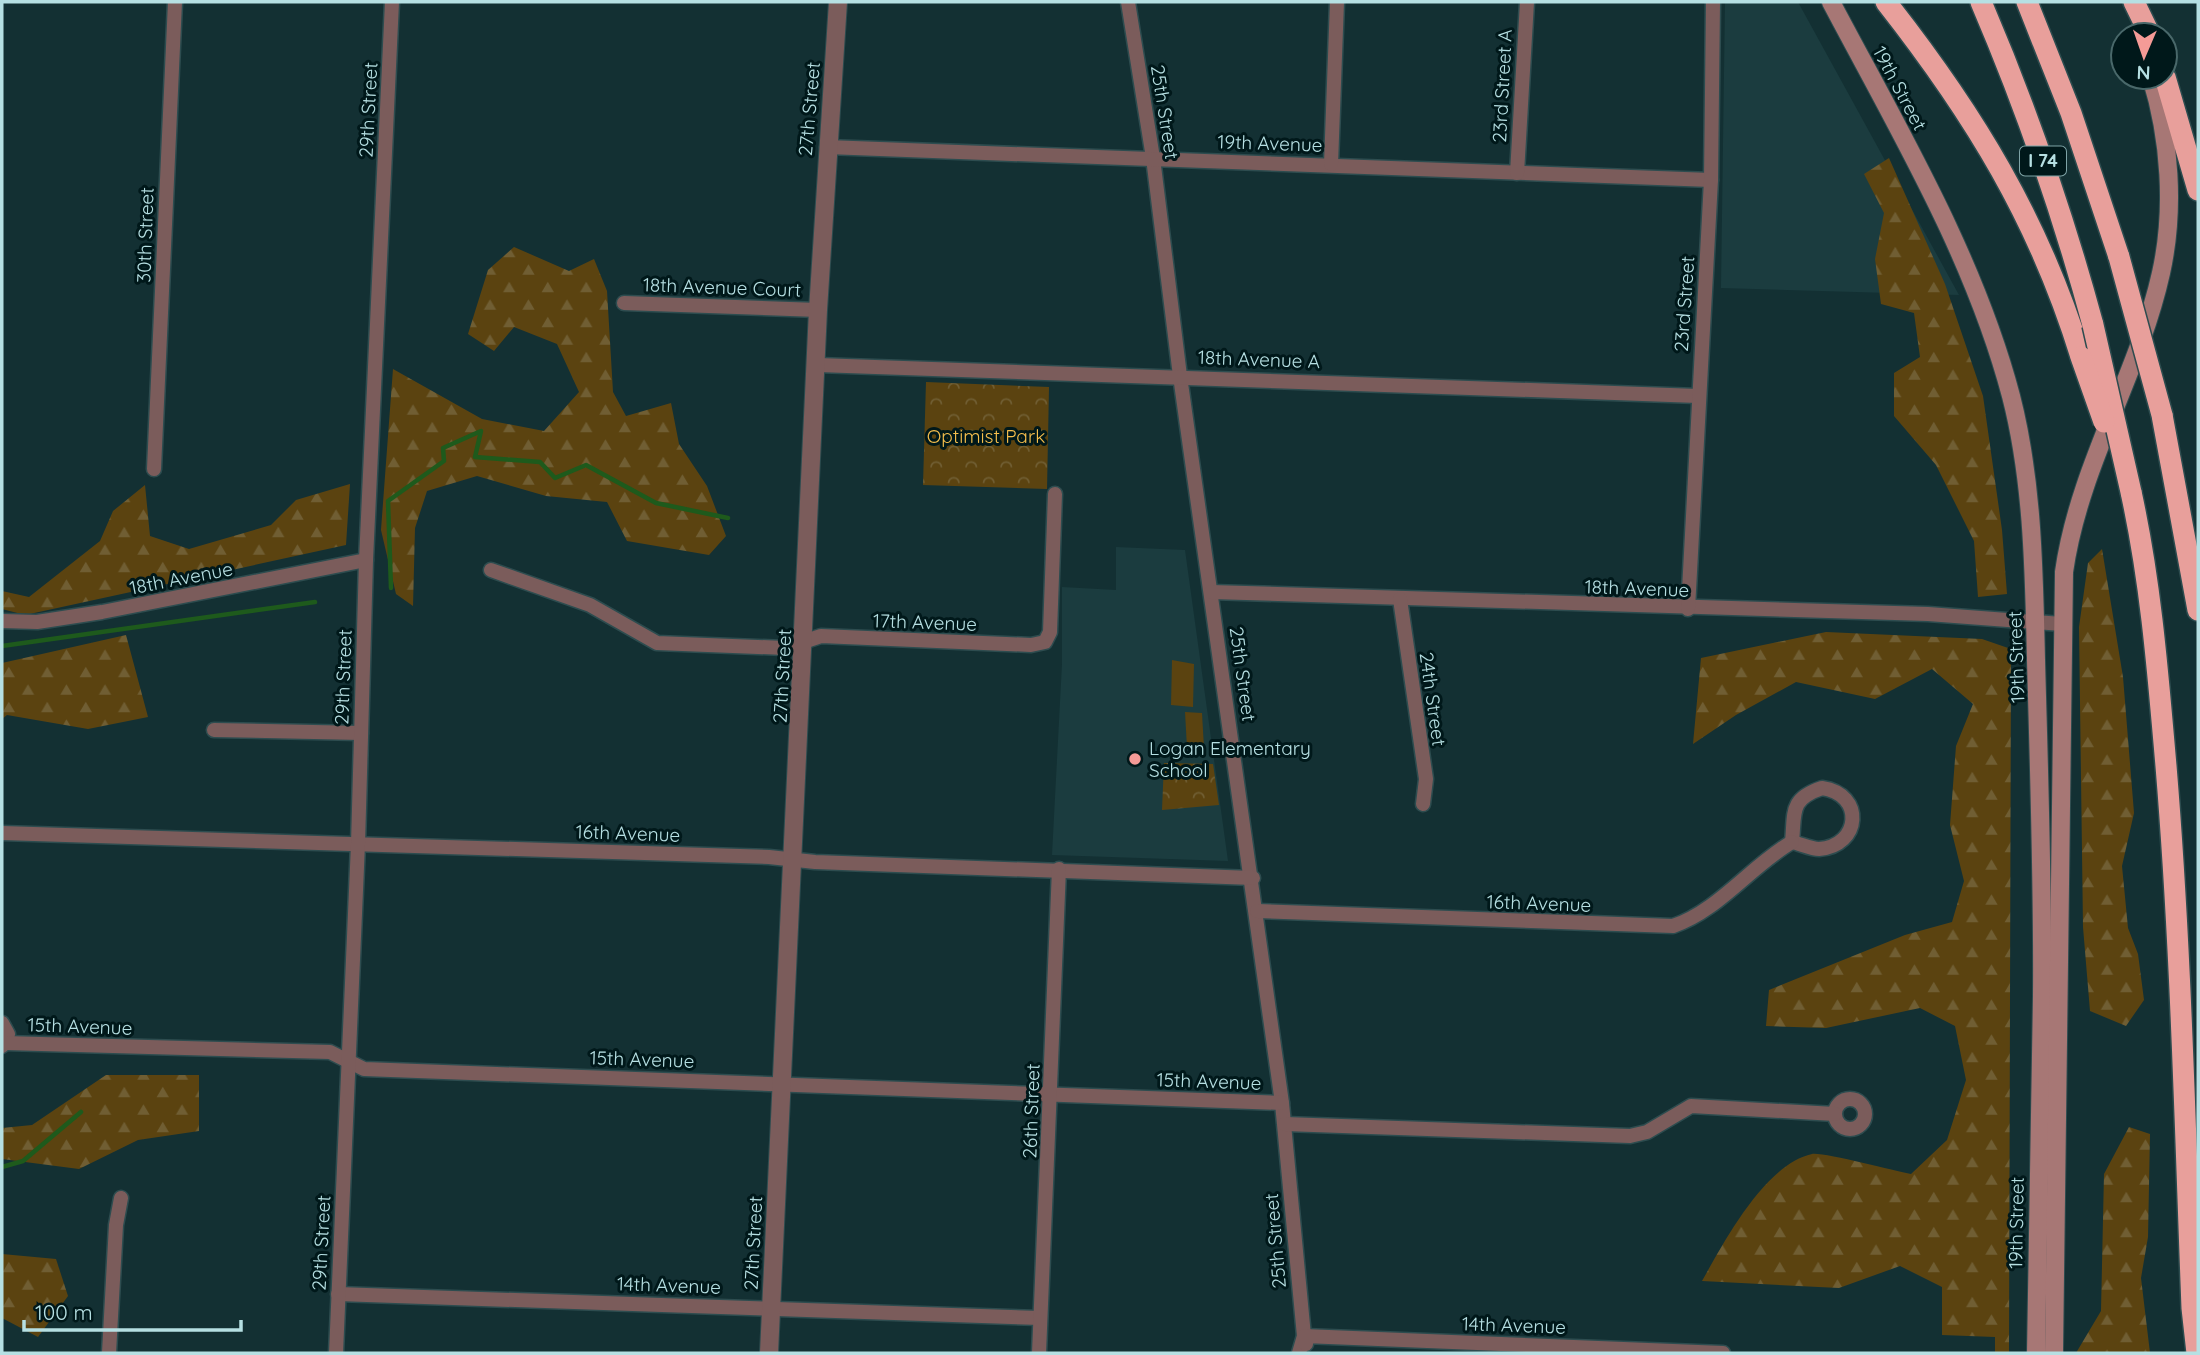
<svg xmlns="http://www.w3.org/2000/svg" width="2200" height="1355" font-family="Quicksand,sans-serif">
	<defs>
		<pattern id="forest-firs" width="22" height="20" patternUnits="userSpaceOnUse" patternTransform="scale(1.75)"><rect width="22" height="20" fill="#5b4310"/><path d="M5 1l3.5 6h-7zM16 11l3.5 6h-7z" fill="#705e33"/></pattern>
		<pattern id="park-crowns" width="20" height="18" patternUnits="userSpaceOnUse" patternTransform="scale(1.75)"><rect width="20" height="18" fill="#5b4310"/><path d="M2 6a3 3 0 1 1 6 0M12 15a3 3 0 1 1 6 0" fill="none" stroke="#705e33"/></pattern>
	</defs>
	<rect width="100%" height="100%" fill="#133033"/>
	<!-- built -->
	<g fill="#1b3c3f">
		<path d="M1725 2H1798L1959 295 1721 288Z"/>
		<path d="M1116 547 1185 550 1228 861 1052 855 1062 664V587L1116 590Z"/>
	</g>
	<!-- grass -->
	<g fill="#5b4310">
		<path d="M1172 660 1194 664 1193 707 1171 705Z"/>
		<path d="M1185 712 1202 713 1204 748H1187Z"/>
	</g>
	<!-- forest -->
	<g fill="url(#forest-firs)">
		<path d="M1889 158 1945 284 1983 396 2002 530 2007 594 1978 597 1974 541 1936 465 1894 416V373L1920 357 1914 313 1881 304 1875 259 1884 213 1864 174Z"/>
		<path d="M514 247 569 271 594 259 607 291 613 392 626 416 671 403 679 444 707 486 726 536 709 555 627 541 607 502 546 496 477 476 427 491 415 528 413 606 396 594 381 530 393 369 482 419 544 431 579 392 557 344 514 327 494 351 468 334 488 270Z"/>
		<path d="M350 484 346 545 25 615 2 609V591L29 597 100 541 113 511 145 485 150 536 189 549 271 525 296 500Z"/>
		<path d="M2102 549 2123 677 2134 813 2122 866 2128 928 2138 954 2144 1000 2126 1026 2090 1011 2083 927 2079 627 2088 563Z"/>
		<path d="M1826 632 1982 639 2011 649 2009 1353H1995V1337L1942 1335V1287L1900 1266 1839 1288 1702 1281C1724 1242 1765 1164 1812 1154 1823 1152 1894 1171 1911 1174L1947 1140 1966 1080 1955 1026 1920 1008 1826 1028 1766 1026 1769 990 1905 935 1952 922 1964 881 1950 825 1956 746 1973 704 1932 669 1875 699 1796 682 1736 715 1693 744 1701 658Z"/>
		<path d="M126 635 148 717 88 729 7 715 2 719V663Z"/>
		<path d="M106 1075H199V1131L138 1140 79 1169 2 1159V1128L32 1125Z"/>
		<path d="M2129 1127 2150 1134 2148 1237 2141 1278 2150 1353H2076L2101 1311 2104 1174Z"/>
		<path d="M2 1254 56 1259 68 1296 38 1337 2 1318Z"/>
	</g>
	<!-- park -->
	<g fill="url(#park-crowns)">
		<path d="M926 382 1049 387 1047 489 923 485Z"/>
		<path d="M1164 763 1213 764 1219 805 1162 810Z"/>
	</g>
	<g fill="none" stroke-linecap="round" stroke-linejoin="round">
		<!-- stream -->
		<g stroke="#1e5a1c" stroke-width="4.5">
			<path d="M391 588 388 501 444 461 443 448 481 431 475 457 540 462 555 478 586 465 656 503 728 518"/>
			<path d="M2 646 315 602"/>
			<path d="M2 1167 23 1161 81 1112"/>
		</g>
		<!-- minor casing -->
		<g stroke="#2d4c4f" stroke-width="17">
			<g id="minor">
				<path d="M1128 2 1153 158 1180 376 1282 1103 1304 1336 1299 1353"/>
				<path d="M827 147 1711 180"/>
				<path d="M1331 164 1337 2"/>
				<path d="M1517 173 1527 2"/>
				<path d="M624 303 818 310"/>
				<path d="M818 365 1698 396"/>
				<path d="M154 469 175 2"/>
				<path d="M491 570 590 605 657 643 785 648 821 636 1031 645 1045 642 1050 632 1055 494"/>
				<path d="M1211 592 1928 614 2062 624"/>
				<path d="M1400 599 1426 779 1423 804"/>
				<path d="M1688 609 1711 180 1713 2"/>
				<path d="M2 621 37 622 102 612 366 560"/>
				<path d="M214 730 361 733"/>
				<path d="M1822 788C1865 794 1861 846 1819 849 1811 849 1801 844 1792 842 1795 813 1789 799 1822 788Z"/>
				<path d="M2 833 769 857 815 862 1253 878"/>
				<path d="M1257 911 1673 926C1718 911 1751 866 1792 842"/>
				<path d="M2 1023 8 1034 2 1046"/>
				<path d="M5 1043 330 1052 364 1069 1282 1103"/>
				<circle cx="1850" cy="1114" r="15"/>
				<path d="M1285 1124 1630 1136 1647 1132 1691 1106 1835 1114"/>
				<path d="M338 1294 1040 1318"/>
				<path d="M1306 1344 1304 1336 1723 1353"/>
				<path d="M109 1353 116 1225 121 1198"/>
				<path d="M336 1353 358 844 366 560 392 2"/>
				<path d="M1039 1353 1059 869"/>
			</g>
		</g>
		<!-- tertiary casing -->
		<g stroke="#2d4c4f" stroke-width="20">
			<path id="tertiary" d="M769 1353 818 310 838 2"/>
		</g>
		<!-- secondary casing -->
		<g stroke="#2d4c4f" stroke-width="20">
			<g id="secondary">
				<path d="M1831 2C1898 129 1974 256 2011 396 2033 481 2034 573 2036 660 2039 772 2043 884 2042 996 2041 1115 2037 1234 2036 1353"/>
				<path d="M2054 1353 2064 572C2079 466 2138 376 2161 273 2175 210 2170 138 2151 77"/>
			</g>
		</g>
		<!-- motorway casing -->
		<g stroke="#2d4c4f" stroke-width="24">
			<g id="motorway">
				<path d="M1886 2C1974 114 2039 220 2081 357"/>
				<path d="M1981 2C2026 107 2063 214 2093 325"/>
				<path d="M2027 2 2071 113 2119 257"/>
				<path d="M2134 2 2150 35"/>
				<path d="M2165 77 2198 190"/>
				<path d="M2162 415 2198 610"/>
				<path d="M2131 492C2151 583 2158 674 2166 766 2181 947 2185 1127 2192 1308L2197 1353"/>
			</g>
		</g>
		<!-- minor -->
		<use href="#minor" stroke="#7b5c5b" stroke-width="14"/>
		<!-- tertiary -->
		<use href="#tertiary" stroke="#7b5c5b" stroke-width="18"/>
		<!-- secondary -->
		<use href="#secondary" stroke="#a77775" stroke-width="18"/>
		<!-- motorway -->
		<use href="#motorway" stroke="#e89f9b" stroke-width="21"/>
		<!-- motorway-bridge casing -->
		<g stroke="#2d4c4f" stroke-width="24" stroke-linecap="butt">
			<g id="motorway-bridge">
				<path d="M2119 257 2162 415"/>
				<path d="M2093 325 2131 492"/>
				<path d="M2081 357 2104 422"/>
			</g>
		</g>
		<!-- motorway-bridge -->
		<use href="#motorway-bridge" stroke="#e89f9b" stroke-width="21"/>
	</g>
	<!-- markers -->
	<circle fill="#f59b97" stroke="#00181a" stroke-width="2.5" cx="1135" cy="759" r="7"/>
	<g text-anchor="middle" stroke-width="6" stroke-linejoin="round" paint-order="stroke">
		<!-- shield labels -->
		<rect fill="#00181a" stroke="#7fa4a7" stroke-width="2" x="2020" y="146.5" width="46" height="29" rx="5"/>
		<g font-size="18" font-weight="bold" fill="#b6e0e3">
			<text x="2043" y="167">I 74</text>
		</g>
		<!-- street labels -->
		<g font-size="19" fill="#b6e0e3" stroke="#00181a">
			<text transform="translate(1502 86) rotate(-87)" y="7">23rd Street A</text>
			<text transform="translate(1900 88) rotate(62)" y="7">19th Street</text>
			<text transform="translate(809 109) rotate(-85)" y="7">27th Street</text>
			<text transform="translate(368 110) rotate(-87)" y="7">29th Street</text>
			<text transform="translate(1165 112) rotate(81)" y="7">25th Street</text>
			<text transform="translate(1270 143) rotate(2)" y="7">19th Avenue</text>
			<text transform="translate(145 235) rotate(-88)" y="7">30th Street</text>
			<text transform="translate(722 287) rotate(2)" y="7">18th Avenue Court</text>
			<text transform="translate(1684 304) rotate(-86)" y="7">23rd Street</text>
			<text transform="translate(1259 359) rotate(2)" y="7">18th Avenue A</text>
			<text transform="translate(181 578) rotate(-11)" y="7">18th Avenue</text>
			<text transform="translate(1637 588) rotate(2)" y="7">18th Avenue</text>
			<text transform="translate(925 622) rotate(2)" y="7">17th Avenue</text>
			<text transform="translate(2016 657) rotate(-92)" y="7">19th Street</text>
			<text transform="translate(1243 674) rotate(82)" y="7">25th Street</text>
			<text transform="translate(782 676) rotate(-87)" y="7">27th Street</text>
			<text transform="translate(343 677) rotate(-88)" y="7">29th Street</text>
			<text transform="translate(1433 699) rotate(82)" y="7">24th Street</text>
			<text transform="translate(628 833) rotate(2)" y="7">16th Avenue</text>
			<text transform="translate(1539 903) rotate(2)" y="7">16th Avenue</text>
			<text transform="translate(80 1026) rotate(2)" y="7">15th Avenue</text>
			<text transform="translate(642 1059) rotate(2)" y="7">15th Avenue</text>
			<text transform="translate(1209 1081) rotate(2)" y="7">15th Avenue</text>
			<text transform="translate(1031 1111) rotate(-88)" y="7">26th Street</text>
			<text transform="translate(2016 1223) rotate(-89)" y="7">19th Street</text>
			<text transform="translate(1275 1241) rotate(-95)" y="7">25th Street</text>
			<text transform="translate(321 1243) rotate(-87)" y="7">29th Street</text>
			<text transform="translate(753 1243) rotate(-87)" y="7">27th Street</text>
			<text transform="translate(669 1285) rotate(2)" y="7">14th Avenue</text>
			<text transform="translate(1514 1325) rotate(2)" y="7">14th Avenue</text>
		</g>
		<!-- park labels -->
		<g font-size="19" fill="#f6bf4d" stroke="#00181a">
			<text x="986" y="443">Optimist Park</text>
		</g>
		<!-- poi labels -->
		<g font-size="19" fill="#b6e0e3" stroke="#00181a" text-anchor="start">
			<text x="1149" y="755">Logan Elementary<tspan x="1149" dy="22">School</tspan></text>
		</g>
	</g>
	<!-- border -->
	<rect width="2200" height="1355" fill="none" stroke="#b6e0e3" stroke-width="7"/>
	<!-- north arrow -->
	<g transform="translate(2144 56) rotate(182)"><circle r="33" fill="#00181a" stroke="#49686a" stroke-width="2"/>
	<path d="M0-5L12 26L0 18L-12 26Z" fill="#f59b97"/>
	<text y="-10" font-size="19" font-weight="bold" text-anchor="middle" fill="#b6e0e3">N</text>
	</g>
	<!-- scale -->
	<path d="M24 1320v10h217v-10" fill="none" stroke="#b6e0e3" stroke-width="3.5"/>
	<text x="35" y="1320" font-size="21" fill="#b6e0e3" stroke="#00181a" stroke-width="5" paint-order="stroke">100 m</text>
</svg>
